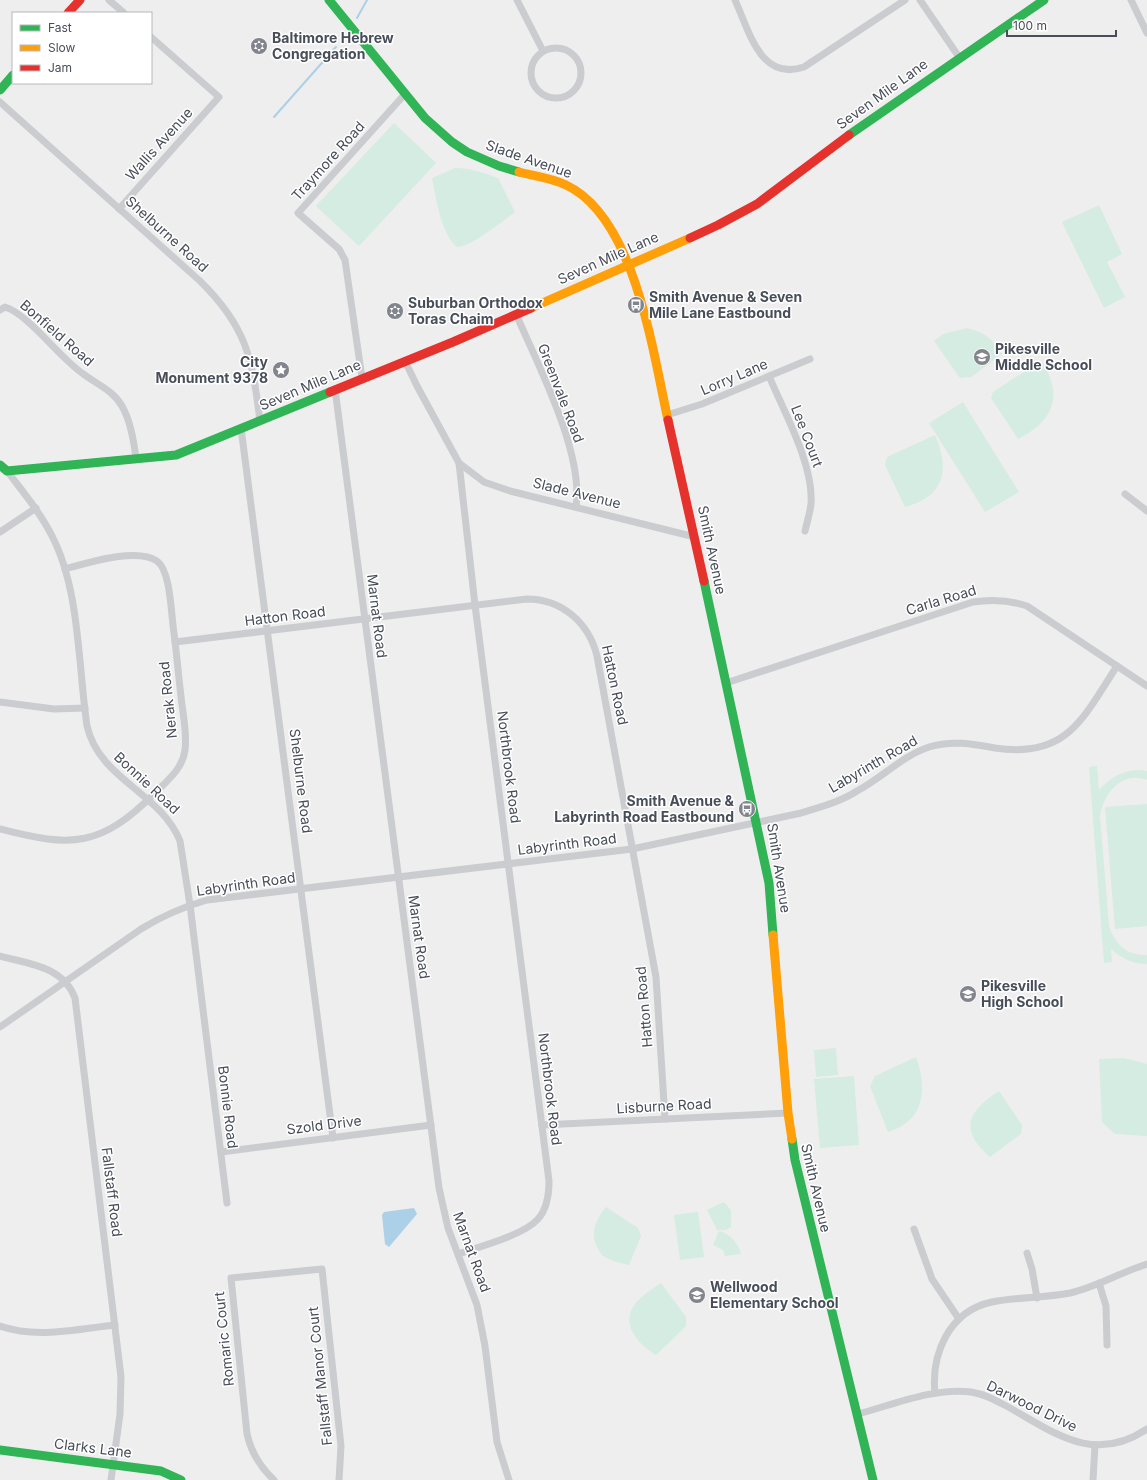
<svg xmlns="http://www.w3.org/2000/svg" width="1147" height="1480" font-family="Inter,sans-serif">
	<rect width="100%" height="100%" fill="#efeeee"/>
	<!-- green -->
	<g fill="#d4ece1">
		<path d="M394 123 436 163 359 246 316 206Z"/>
		<path d="M455 168C471 168 484 173 498 178L515 212C501 222 473 246 457 247 441 234 436 198 432 178Z"/>
		<path d="M1099 205 1122 254 1107 262 1125 297 1104 308 1062 222Z"/>
		<path d="M967 328C984 332 993 339 1002 354L971 377 960 378 934 341 943 334Z"/>
		<path d="M1041 361C1064 395 1054 421 1018 439L991 398 993 392Z"/>
		<path d="M963 402 1019 492 985 512 929 423Z"/>
		<path d="M935 435C950 470 945 496 905 507L885 465 887 457Z"/>
		<path d="M1097 766 1099 790C1112 776 1128 767 1147 771V780C1122 770 1103 794 1100 816L1109 926C1115 944 1127 956 1147 955V964C1132 964 1122 958 1111 949L1112 962 1104 963 1089 767Z"/>
		<path d="M1147 804V926L1115 929 1105 807Z"/>
		<path d="M836 1048 838 1075 816 1077 814 1050Z"/>
		<path d="M916 1057C928 1090 924 1121 888 1132L870 1086 875 1076Z"/>
		<path d="M1124 1058 1147 1064V1136L1115 1134 1102 1122 1099 1059Z"/>
		<path d="M854 1076 859 1145 820 1148 814 1079Z"/>
		<path d="M999 1091 1022 1125 1021 1134 990 1157C958 1129 968 1111 999 1091Z"/>
		<path d="M724 1202 731 1210V1227L726 1230H717L707 1210Z"/>
		<path d="M606 1207 638 1228 641 1236 629 1265C620 1263 610 1261 602 1255 600 1253 599 1250 597 1247 590 1232 596 1219 606 1207Z"/>
		<path d="M698 1212 704 1257 680 1260 674 1215Z"/>
		<path d="M719 1231C730 1234 738 1242 741 1254L725 1256 723 1250 713 1245Z"/>
		<path d="M661 1283 686 1317V1326L656 1355C640 1345 619 1325 635 1304 641 1296 652 1289 661 1283Z"/>
	</g>
	<!-- water -->
	<path fill="#acd0e7" d="M414 1208 417 1214 389 1247 385 1244 382 1215 384 1212Z"/>
	<g fill="none" stroke-linecap="round" stroke-linejoin="round">
		<!-- stream -->
		<g stroke="#acd0e7" stroke-width="2">
			<path d="M357 18 367 0"/>
			<path d="M274 117 336 47"/>
		</g>
		<!-- street -->
		<g stroke="#cacccf" stroke-width="7">
			<path d="M109 0 124 13"/>
			<path d="M517 0 543 51"/>
			<path d="M735 0C749 30 760 82 804 67L905 0"/>
			<path d="M920 0 959 57"/>
			<path d="M1131 0 1147 33"/>
			<circle cx="556" cy="73" r="25"/>
			<path d="M0 102 200 281C247 327 252 358 260 421"/>
			<path d="M119 209 219 97 151 37"/>
			<path d="M0 310 5 307C28 314 59 357 82 373 96 384 113 390 122 406 131 422 134 441 136 459"/>
			<path d="M516 314C538 365 584 453 576 507"/>
			<path d="M405 361 417 386 459 463 475 605 549 1181C549 1194 547 1209 538 1219 524 1235 479 1247 458 1254"/>
			<path d="M769 376C784 412 814 465 811 504 810 513 807 522 805 531"/>
			<path d="M362 378 345 260 339 249 298 213 405 94"/>
			<path d="M335 389 439 1188 448 1228 477 1305 485 1346 497 1442 509 1480"/>
			<path d="M667 415 702 404 810 359"/>
			<path d="M241 428 333 1138"/>
			<path d="M459 463 484 482 510 491 695 537"/>
			<path d="M7 471C23 492 40 512 52 536 80 590 78 665 87 726 99 779 161 793 180 841L190 905 227 1203"/>
			<path d="M1125 494 1147 511"/>
			<path d="M0 532 36 508"/>
			<path d="M175 642 527 599C562 599 589 623 597 656L656 977 665 1119"/>
			<path d="M726 683 973 602C992 599 1009 600 1027 606L1147 686"/>
			<path d="M0 702 54 709 85 708"/>
			<path d="M0 829C73 848 101 847 156 792 168 780 183 768 185 750 187 736 184 720 182 705 179 681 177 657 174 633 171 615 171 571 157 561 137 547 87 563 65 569"/>
			<path d="M0 956C29 964 63 966 75 998L121 1377 120 1414 111 1480"/>
			<path d="M0 1027 141 929C162 916 183 907 207 900L632 849 801 813C820 807 840 802 857 791 882 778 902 756 929 747 952 740 973 744 995 748 1067 759 1083 718 1117 666"/>
			<path d="M542 1125 788 1113"/>
			<path d="M221 1152 431 1125"/>
			<path d="M914 1229 932 1279 959 1319"/>
			<path d="M1027 1253 1032 1269 1037 1298"/>
			<path d="M1099 1283 1106 1306 1107 1345"/>
			<path d="M0 1326C37 1339 78 1329 115 1325"/>
			<path d="M935 1393C931 1354 949 1311 992 1302 1017 1297 1044 1298 1070 1293 1097 1287 1121 1272 1147 1264"/>
			<path d="M858 1414C892 1405 935 1387 971 1392 985 1394 997 1401 1010 1408 1056 1434 1095 1464 1147 1429"/>
			<path d="M274 1480C260 1467 251 1452 247 1434L231 1278 322 1269 341 1446 339 1480"/>
			<path d="M1093 1480 1095 1445"/>
		</g>
		<!-- fast -->
		<g stroke="#30b455" stroke-width="9">
			<path d="M329 0 425 118 452 142 467 152 499 166 519 172"/>
			<path d="M0 90 13 75"/>
			<path d="M849 135 1044 0"/>
			<path d="M0 465 7 471 176 455 330 392"/>
			<path d="M704 581 769 883 773 935"/>
			<path d="M792 1139 795 1160 873 1480"/>
			<path d="M0 1450 161 1471 181 1480"/>
		</g>
		<!-- slow -->
		<g stroke="#ff9f0a" stroke-width="9">
			<path d="M519 172C534 176 552 178 566 185 635 217 653 353 668 420"/>
			<path d="M531 308 690 238"/>
			<path d="M773 935 788 1113 792 1139"/>
		</g>
		<!-- jam -->
		<g stroke="#e5322d" stroke-width="9">
			<path d="M68 13 80 0"/>
			<path d="M690 238 718 225 757 204 849 135"/>
			<path d="M330 392 453 342 531 308"/>
			<path d="M668 420 704 581"/>
		</g>
	</g>
	<!-- icons -->
	<defs>
		<g id="synagogue-disc" transform="scale(0.9)"><circle r="9.5" fill="#82858d" stroke="#fff"/><path d="M0-6.5L5.6 3.2H-5.6ZM0 6.5L5.6-3.2H-5.6Z" fill="#fff"/></g>
		<g id="bus-disc" transform="scale(0.9)"><circle r="9.5" fill="#82858d" stroke="#fff"/><path d="M-5-6H5V4H4V6H2V4H-2V6H-4V4H-5ZM-3.5-4V0h7V-4ZM-3.5 1.2v1.5H-2V1.2ZM2 1.2v1.5H3.5V1.2Z" fill="#fff"/></g>
		<g id="school-disc" transform="scale(0.9)"><circle r="9.5" fill="#82858d" stroke="#fff"/><path d="M0-5L7-2L0 1L-7-2ZM-4 1L0 2.5L4 1V4Q0 6-4 4Z" fill="#fff"/></g>
		<g id="sight-disc" transform="scale(0.9)"><circle r="9.5" fill="#82858d" stroke="#fff"/><path d="M0-6L1.8-2.2L6-1.7L2.9 1.2L3.7 5.4L0 3.3L-3.7 5.4L-2.9 1.2L-6-1.7L-1.8-2.2Z" fill="#fff"/></g>
	</defs>
	<g fill-rule="evenodd">
		<use href="#synagogue-disc" x="259" y="46"/>
		<use href="#bus-disc" x="636" y="305"/>
		<use href="#synagogue-disc" x="395" y="311"/>
		<use href="#school-disc" x="982" y="357"/>
		<use href="#sight-disc" x="281" y="370"/>
		<use href="#bus-disc" x="747" y="809"/>
		<use href="#school-disc" x="968" y="994"/>
		<use href="#school-disc" x="697" y="1295"/>
	</g>
	<g text-anchor="middle" stroke-width="3" stroke-linejoin="round" paint-order="stroke">
		<!-- poi labels -->
		<g font-size="14" font-weight="bold" fill="#474d59" stroke="#fff" text-anchor="start">
			<text x="272" y="43">Baltimore Hebrew<tspan x="272" dy="16">Congregation</tspan></text>
			<text x="649" y="302">Smith Avenue &amp; Seven<tspan x="649" dy="16">Mile Lane Eastbound</tspan></text>
			<text x="408" y="308">Suburban Orthodox<tspan x="408" dy="16">Toras Chaim</tspan></text>
			<text x="995" y="354">Pikesville<tspan x="995" dy="16">Middle School</tspan></text>
			<text x="268" y="367" text-anchor="end">City<tspan x="268" dy="16">Monument 9378</tspan></text>
			<text x="734" y="806" text-anchor="end">Smith Avenue &amp;<tspan x="734" dy="16">Labyrinth Road Eastbound</tspan></text>
			<text x="981" y="991">Pikesville<tspan x="981" dy="16">High School</tspan></text>
			<text x="710" y="1292">Wellwood<tspan x="710" dy="16">Elementary School</tspan></text>
		</g>
		<!-- street labels -->
		<g font-size="14" fill="#474d59" stroke="#fff">
			<text transform="translate(882 94) rotate(-36)" y="5">Seven Mile Lane</text>
			<text transform="translate(159 144) rotate(-48)" y="5">Wallis Avenue</text>
			<text transform="translate(529 159) rotate(19)" y="5">Slade Avenue</text>
			<text transform="translate(328 161) rotate(-48)" y="5">Traymore Road</text>
			<text transform="translate(167 234) rotate(42)" y="5">Shelburne Road</text>
			<text transform="translate(608 258) rotate(-24)" y="5">Seven Mile Lane</text>
			<text transform="translate(57 333) rotate(41)" y="5">Bonfield Road</text>
			<text transform="translate(734 377) rotate(-23)" y="5">Lorry Lane</text>
			<text transform="translate(310 385) rotate(-23)" y="5">Seven Mile Lane</text>
			<text transform="translate(561 393) rotate(69)" y="5">Greenvale Road</text>
			<text transform="translate(807 436) rotate(69)" y="5">Lee Court</text>
			<text transform="translate(577 493) rotate(14)" y="5">Slade Avenue</text>
			<text transform="translate(712 550) rotate(78)" y="5">Smith Avenue</text>
			<text transform="translate(941 600) rotate(-17)" y="5">Carla Road</text>
			<text transform="translate(285 616) rotate(-7)" y="5">Hatton Road</text>
			<text transform="translate(377 616) rotate(83)" y="5">Marnat Road</text>
			<text transform="translate(615 685) rotate(78)" y="5">Hatton Road</text>
			<text transform="translate(168 700) rotate(-96)" y="5">Nerak Road</text>
			<text transform="translate(873 764) rotate(-30)" y="5">Labyrinth Road</text>
			<text transform="translate(509 767) rotate(83)" y="5">Northbrook Road</text>
			<text transform="translate(301 781) rotate(83)" y="5">Shelburne Road</text>
			<text transform="translate(147 783) rotate(43)" y="5">Bonnie Road</text>
			<text transform="translate(567 844) rotate(-7)" y="5">Labyrinth Road</text>
			<text transform="translate(779 868) rotate(81)" y="5">Smith Avenue</text>
			<text transform="translate(246 884) rotate(-8)" y="5">Labyrinth Road</text>
			<text transform="translate(419 937) rotate(82)" y="5">Marnat Road</text>
			<text transform="translate(644 1007) rotate(-95)" y="5">Hatton Road</text>
			<text transform="translate(550 1089) rotate(83)" y="5">Northbrook Road</text>
			<text transform="translate(664 1106) rotate(-3)" y="5">Lisburne Road</text>
			<text transform="translate(228 1107) rotate(83)" y="5">Bonnie Road</text>
			<text transform="translate(324 1125) rotate(-7)" y="5">Szold Drive</text>
			<text transform="translate(816 1188) rotate(77)" y="5">Smith Avenue</text>
			<text transform="translate(112 1192) rotate(83)" y="5">Fallstaff Road</text>
			<text transform="translate(472 1252) rotate(70)" y="5">Marnat Road</text>
			<text transform="translate(224 1339) rotate(-96)" y="5">Romaric Court</text>
			<text transform="translate(320 1376) rotate(-96)" y="5">Fallstaff Manor Court</text>
			<text transform="translate(1032 1406) rotate(26)" y="5">Darwood Drive</text>
			<text transform="translate(93 1448) rotate(7)" y="5">Clarks Lane</text>
		</g>
	</g>
	<!-- legend -->
	<rect x="12" y="12" width="140" height="72" fill="#ffffff" stroke="#b5b8bd"/>
	<rect x="20" y="25" width="20" height="6" fill="#30b455" stroke="#b5b8bd"/>
	<text x="48" y="32" font-size="12" fill="#474d59">Fast</text>
	<rect x="20" y="45" width="20" height="6" fill="#ff9f0a" stroke="#b5b8bd"/>
	<text x="48" y="52" font-size="12" fill="#474d59">Slow</text>
	<rect x="20" y="65" width="20" height="6" fill="#e5322d" stroke="#b5b8bd"/>
	<text x="48" y="72" font-size="12" fill="#474d59">Jam</text>
	<!-- scale -->
	<path d="M1007 30v6h109v-6" fill="none" stroke="#474d59" stroke-width="2"/>
	<text x="1013" y="30" font-size="12" fill="#474d59" stroke="#ffffff" stroke-width="3" paint-order="stroke">100 m</text>
</svg>
